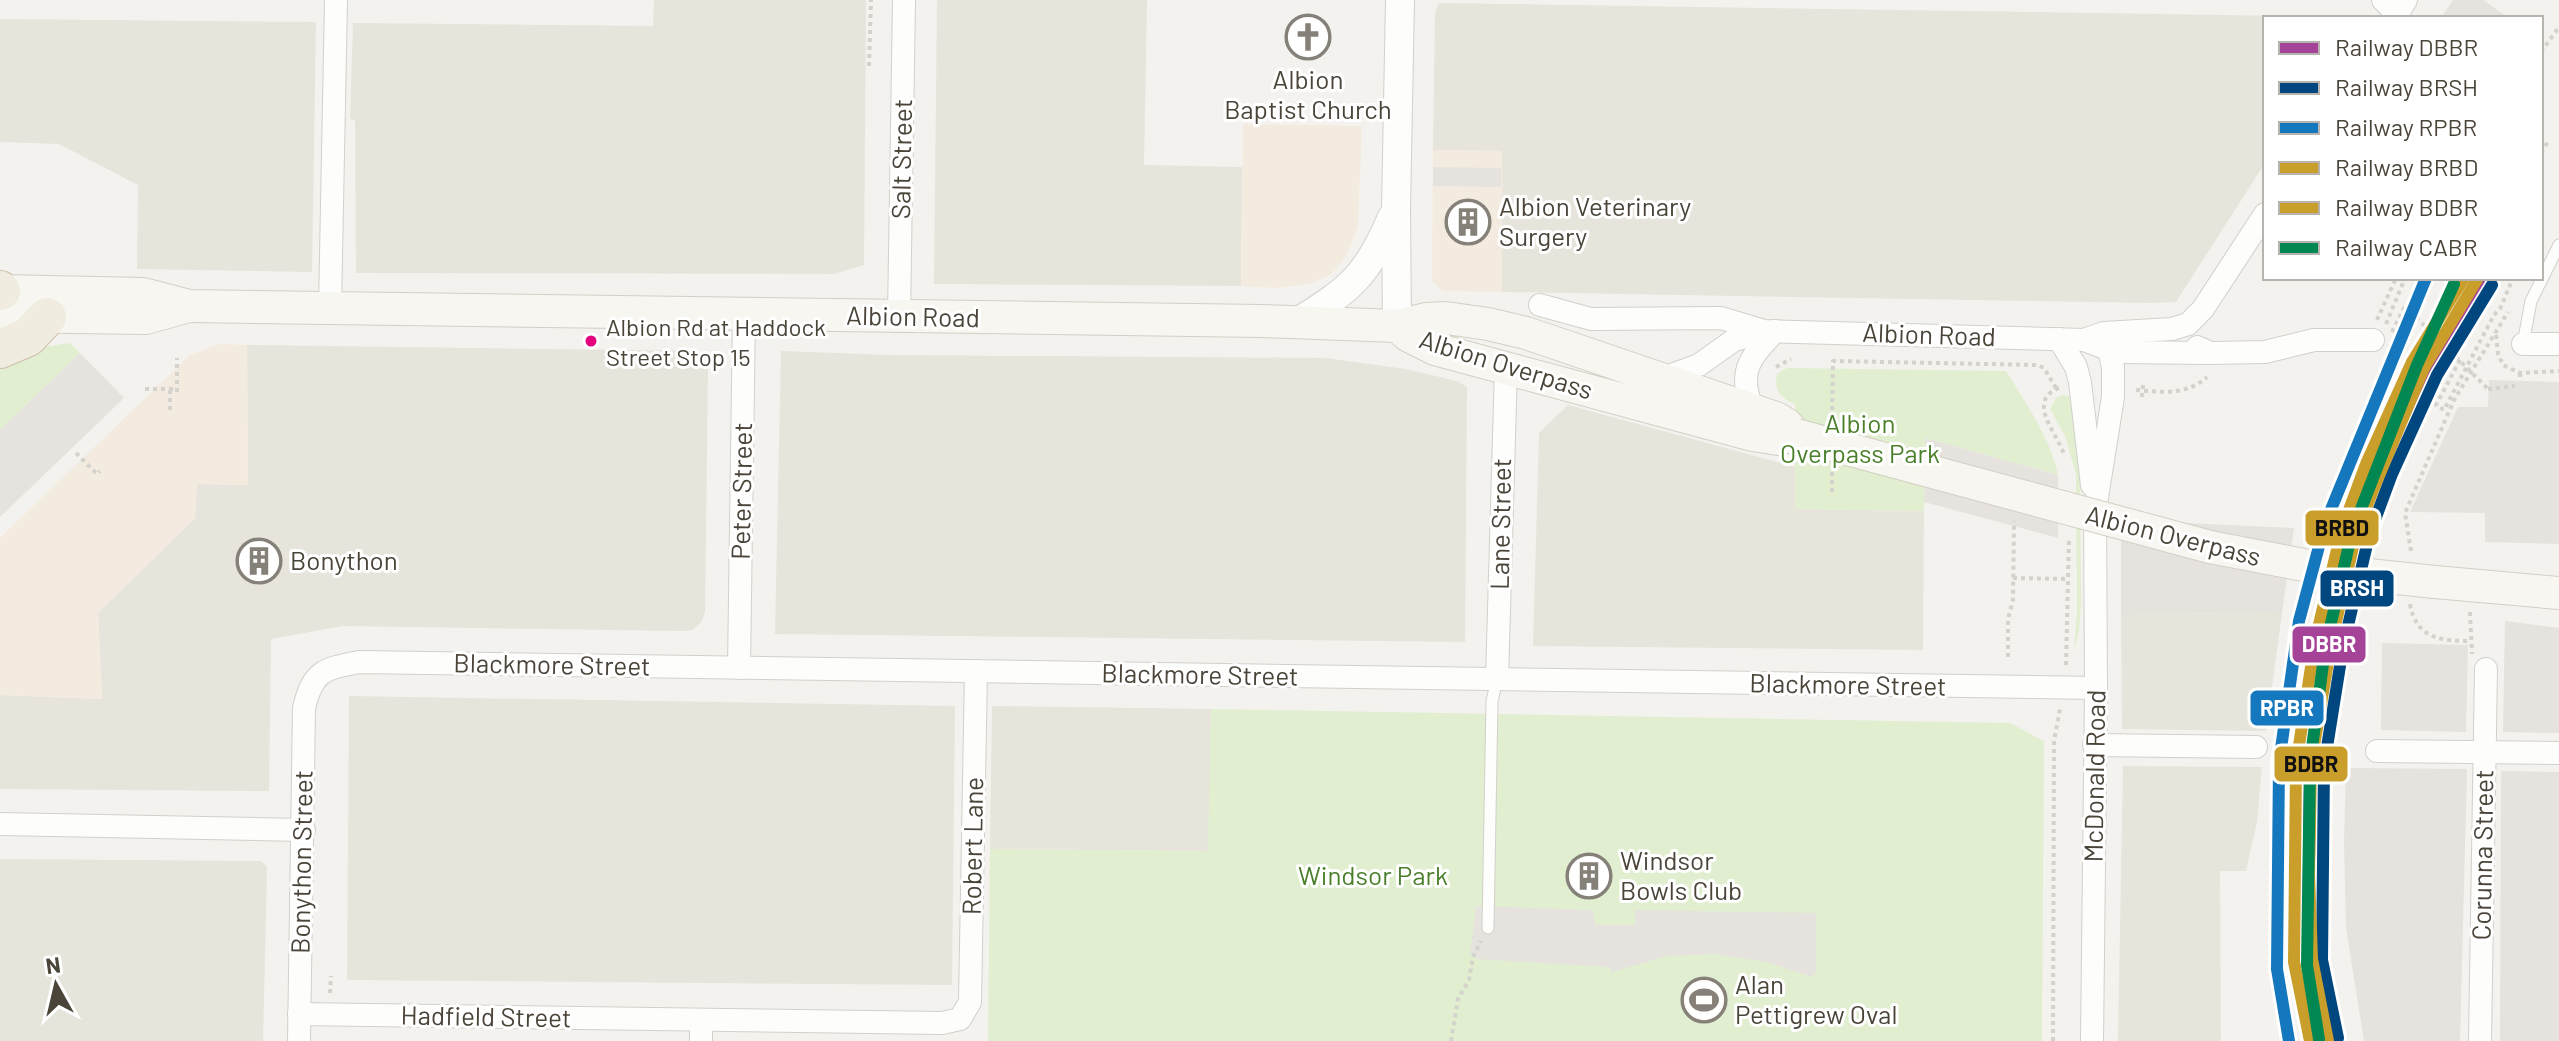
<svg xmlns="http://www.w3.org/2000/svg" width="2559" height="1041" font-family="Barlow,sans-serif">
	<rect width="100%" height="100%" fill="#f4f2ee"/>
	<!-- residential -->
	<g fill="#e7e4dc">
		<path d="M654 0H866L864 265 834 274 356 273 355 123V120L350 119 353 23 653 26Z"/>
		<path d="M937 0H1147L1144 165 1242 167 1241 286 934 284Z"/>
		<path d="M1439 3 2356 17 2265 18V163L2176 302 2151 303 1502 292V151L1433 150 1435 12Z"/>
		<path d="M0 19 316 22 312 272 137 269 138 185 59 144 0 142Z"/>
		<path d="M247 345 698 351 707 360 708 372 705 611 702 621 693 630 683 631 343 626 271 639 269 791 0 789V695L102 699 98 613 195 518 197 484 248 485Z"/>
		<path d="M781 351 891 355 1325 358 1406 369 1457 381 1467 387 1465 642 775 634Z"/>
		<path d="M1568 405 1796 467V509L1924 511 1923 650 1533 646 1539 433Z"/>
		<path d="M2282 613 2266 731 2122 729 2121 614Z"/>
		<path d="M349 696 955 706 952 985 347 980Z"/>
		<path d="M992 706 1211 709 1209 851 990 849Z"/>
		<path d="M2123 766 2262 767 2257 822 2246 871H2220L2221 1041H2118Z"/>
		<path d="M0 859 261 861 267 867 263 1041H0Z"/>
	</g>
	<!-- commercial -->
	<g fill="#f3ebdf">
		<path d="M1243 124 1362 126 1358 227 1346 257 1330 275 1312 283 1279 288 1241 286Z"/>
		<path d="M1433 150 1502 151V292L1443 291 1432 281Z"/>
		<path d="M220 344 247 345 248 485 197 484 195 518 98 613 102 699 0 695V538L190 355Z"/>
	</g>
	<!-- industrial -->
	<g fill="#e6e2de">
		<path d="M2505 621 2559 628V733L2503 732Z"/>
		<path d="M2382 643 2468 645 2466 732 2381 730Z"/>
		<path d="M2346 768 2467 769 2460 1041H2364L2346 928 2344 843Z"/>
		<path d="M2501 771 2559 772V1041H2500Z"/>
	</g>
	<!-- green -->
	<g fill="#e1eecf">
		<path d="M70 343 80 353 0 430V364L30 349Z"/>
		<path d="M1787 368 2006 371C2026 404 2050 437 2058 475L1925 438 1924 511 1795 509V404C1781 399 1772 389 1778 373Z"/>
		<path d="M2062 395 2075 397 2080 454 2081 605 2079 631 2074 652 2077 612 2076 474 2065 436 2050 409 2056 398Z"/>
		<path d="M1211 709 2010 723 2044 741 2042 1041H988L990 849 1208 851Z"/>
	</g>
	<!-- parking -->
	<g fill="#e6e3df">
		<path d="M2453 0H2483L2509 18H2441Z"/>
		<path d="M1433 167 1501 168V187L1433 186Z"/>
		<path d="M80 353 124 398 0 517V430Z"/>
		<path d="M2489 380 2559 382V544L2485 542V513L2410 512 2458 407H2488Z"/>
		<path d="M1925 438 2058 475V538L1924 502Z"/>
		<path d="M2121 520 2294 528 2282 613 2121 614Z"/>
		<path d="M1476 906 1593 910 1595 925H1635V910L1816 913V972L1812 977 1767 962 1714 954 1668 956 1611 972 1609 967 1476 959 1470 954Z"/>
	</g>
	<g fill="none" stroke-linecap="round" stroke-linejoin="round">
		<!-- service casing -->
		<g stroke="#d2d0cb" stroke-width="13">
			<g id="service">
				<path d="M2523 344 2531 301 2559 245"/>
				<path d="M1488 928 1492 701 1497 679"/>
			</g>
		</g>
		<!-- minor casing -->
		<g stroke="#d2d0cb" stroke-width="24">
			<g id="minor">
				<path d="M2383 0 2397 14"/>
				<path d="M2395 18 2406 0"/>
				<path d="M1540 305 1591 319 1721 318 1764 331 2084 340 2116 352 2210 353"/>
				<path d="M330 308 336 0"/>
				<path d="M899 317 904 0"/>
				<path d="M2059 339 2076 367 2080 382 2092 485"/>
				<path d="M2084 340 2104 333 2172 329 2188 324 2203 309 2265 214"/>
				<path d="M2523 344H2559"/>
				<path d="M2197 347 2210 353 2265 352 2314 340H2373"/>
				<path d="M1660 379 1699 365 1734 340 1766 332"/>
				<path d="M1753 410C1737 372 1749 359 1775 331"/>
				<path d="M739 668 744 314"/>
				<path d="M1497 679 1506 368"/>
				<path d="M2094 745 2256 747"/>
				<path d="M2377 751 2559 753"/>
				<path d="M0 824 304 830"/>
				<path d="M299 1014 942 1023 960 1019 970 1002 976 671"/>
				<path d="M299 1041 304 708C313 671 323 669 359 662L2096 688"/>
				<path d="M701 1041V1021"/>
				<path d="M2092 1041 2096 688 2095 510 2113 397V367L2109 350"/>
				<path d="M2480 1041 2486 669"/>
			</g>
		</g>
		<!-- tertiary casing -->
		<g stroke="#d2d0cb" stroke-width="30">
			<g id="tertiary">
				<path d="M1296 323C1350 289 1367 277 1392 217"/>
				<path d="M1397 326 1396 209 1400 0"/>
			</g>
		</g>
		<!-- secondary casing -->
		<g stroke="#d3cfc5" stroke-width="34">
			<g id="secondary">
				<path d="M0 291 143 294 189 306 1262 321 1397 326 1426 319 1446 318 1488 324 1526 333 1776 418 1786 424 1796 435 1778 439 1753 435 1435 349 1409 336 1397 326"/>
				<path d="M0 316 146 318 189 306"/>
				<path d="M2435 582 2559 593"/>
			</g>
		</g>
		<!-- trunk casing -->
		<g stroke="#ccbfa9" stroke-width="40">
			<g id="trunk">
				<path d="M0 290 1 291"/>
				<path d="M0 349 28 337 47 317"/>
			</g>
		</g>
		<!-- path -->
		<g stroke="#d3d2cc" stroke-width="4" stroke-dasharray="4 4" stroke-linecap="butt">
			<path d="M2541 52 2559 27"/>
			<path d="M869 66 871 0"/>
			<path d="M2541 153 2549 140"/>
			<path d="M2377 320 2396 278"/>
			<path d="M2386 324 2405 278"/>
			<path d="M2431 331 2457 278"/>
			<path d="M2392 332 2405 306"/>
			<path d="M2496 335 2498 354 2503 365 2520 373 2559 371"/>
			<path d="M2460 360 2436 405 2444 410 2494 315 2500 309 2513 278"/>
			<path d="M1776 367 1791 359"/>
			<path d="M2520 373V381"/>
			<path d="M2059 388C2026 401 2056 432 2064 454"/>
			<path d="M145 389H177"/>
			<path d="M2488 389 2515 386"/>
			<path d="M2136 390C2162 392 2186 396 2207 377"/>
			<path d="M177 392V358"/>
			<path d="M2142 397 2143 385"/>
			<path d="M170 410V389"/>
			<path d="M1832 418 1833 361 2037 365 2044 368 2056 388"/>
			<path d="M76 453 97 474 100 471"/>
			<path d="M1832 492V471"/>
			<path d="M2411 551 2405 513 2454 400 2508 312"/>
			<path d="M2013 578 2069 579"/>
			<path d="M2410 604C2416 639 2442 641 2471 641"/>
			<path d="M2470 612 2472 654"/>
			<path d="M2008 657V619L2013 600 2014 521"/>
			<path d="M2066 665 2069 538"/>
			<path d="M330 993 331 976"/>
			<path d="M1451 1041 1458 999 1469 980 1473 957 1481 941"/>
			<path d="M2053 1041 2054 741 2060 709"/>
		</g>
		<!-- service -->
		<use href="#service" stroke="#fdfdfc" stroke-width="11"/>
		<!-- minor -->
		<use href="#minor" stroke="#fdfdfc" stroke-width="22"/>
		<!-- tertiary -->
		<use href="#tertiary" stroke="#fdfdfc" stroke-width="28"/>
		<!-- secondary -->
		<use href="#secondary" stroke="#f7f6f1" stroke-width="32"/>
		<!-- trunk -->
		<use href="#trunk" stroke="#f0ece0" stroke-width="38"/>
		<!-- secondary-bridge casing -->
		<g stroke="#d3cfc5" stroke-width="34" stroke-linecap="butt">
			<path id="secondary-bridge" d="M1796 435 2210 547 2340 572 2435 582"/>
		</g>
		<!-- path-bridge -->
		<path stroke="#d3d2cc" stroke-width="4" stroke-dasharray="4 4" stroke-linecap="butt" d="M2405 306 2488 389"/>
		<!-- secondary-bridge -->
		<use href="#secondary-bridge" stroke="#f7f6f1" stroke-width="32"/>
		<!-- rail-1 casing -->
		<g stroke="#fff" stroke-width="18">
			<path id="rail-1" d="M2324 1041 2308 961 2310 765 2329 644 2356 532 2379 469 2425 368 2480 278"/>
		</g>
		<!-- rail-2 casing -->
		<g stroke="#fff" stroke-width="18">
			<path id="rail-2" d="M2338 1038 2322 960 2324 766 2343 647 2369 536 2392 474 2437 375 2492 285"/>
		</g>
		<!-- rail-3 casing -->
		<g stroke="#fff" stroke-width="18">
			<path id="rail-3" d="M2289 1041 2277 969 2279 763 2299 621 2325 524 2426 278"/>
		</g>
		<!-- rail-4 casing -->
		<g stroke="#fff" stroke-width="18">
			<path id="rail-4" d="M2310 1041 2294 962 2296 765 2315 641 2342 529 2366 464 2412 362 2464 278"/>
		</g>
		<!-- rail-5 casing -->
		<g stroke="#fff" stroke-width="18">
			<path id="rail-5" d="M2328 1041 2312 959 2309 874 2311 764 2331 644 2355 538 2373 490 2424 368 2478 278"/>
		</g>
		<!-- rail-6 casing -->
		<g stroke="#fff" stroke-width="18">
			<path id="rail-6" d="M2319 1039 2307 965 2310 763 2325 649 2352 532 2417 365 2454 284"/>
		</g>
		<!-- rail-1 -->
		<use href="#rail-1" stroke="#a54399" stroke-width="12"/>
		<!-- rail-2 -->
		<use href="#rail-2" stroke="#00467f" stroke-width="12"/>
		<!-- rail-3 -->
		<use href="#rail-3" stroke="#1578be" stroke-width="12"/>
		<!-- rail-4 -->
		<use href="#rail-4" stroke="#c99e2b" stroke-width="12"/>
		<!-- rail-5 -->
		<use href="#rail-5" stroke="#c99e2b" stroke-width="12"/>
		<!-- rail-6 -->
		<use href="#rail-6" stroke="#008752" stroke-width="12"/>
	</g>
	<!-- icons -->
	<defs>
		<g id="church-ring" transform="scale(2.3)"><circle r="9.5" fill="#fff" stroke="#868178" stroke-width="1.5"/><path d="M-1.2-6h2.4v3.5h3.3v2.4h-3.3V6h-2.4V-.1h-3.3v-2.4h3.3Z" fill="#868178"/></g>
		<g id="building-ring" transform="scale(2.3)"><circle r="9.5" fill="#fff" stroke="#868178" stroke-width="1.5"/><path d="M-4-6H4V6H1V3H-1V6H-4ZM-2.5-4.3h1.7v1.8h-1.7ZM.8-4.3h1.7v1.8H.8ZM-2.5-1h1.7V.8h-1.7ZM.8-1h1.7V.8H.8Z" fill="#868178"/></g>
		<g id="stadium-ring" transform="scale(2.3)"><circle r="9.5" fill="#fff" stroke="#868178" stroke-width="1.5"/><path d="M0-5a6.5 5 0 1 0 0 10a6.5 5 0 1 0 0-10ZM-3.5-1.8h7v3.6h-7Z" fill="#868178"/></g>
	</defs>
	<g fill-rule="evenodd">
		<use href="#church-ring" x="1308" y="37"/>
		<use href="#building-ring" x="1468" y="222"/>
		<use href="#building-ring" x="259" y="561"/>
		<use href="#building-ring" x="1589" y="876"/>
		<use href="#stadium-ring" x="1704" y="1000"/>
	</g>
	<!-- markers -->
	<circle fill="#e5007d" stroke="#fff" stroke-width="3" cx="591" cy="341" r="7"/>
	<g text-anchor="middle" stroke-width="6" stroke-linejoin="round" paint-order="stroke">
		<!-- bus labels -->
		<g font-size="24" fill="#4b4439" stroke="#fff" text-anchor="start">
			<text x="606" y="336">Albion Rd at Haddock<tspan x="606" dy="30">Street Stop 15</tspan></text>
		</g>
		<!-- poi labels -->
		<g font-size="26" fill="#4b4439" stroke="#fff" text-anchor="start">
			<text x="1308" y="89" text-anchor="middle">Albion<tspan x="1308" dy="30">Baptist Church</tspan></text>
			<text x="1499" y="216">Albion Veterinary<tspan x="1499" dy="30">Surgery</tspan></text>
			<text x="290" y="570">Bonython</text>
			<text x="1620" y="870">Windsor<tspan x="1620" dy="30">Bowls Club</tspan></text>
			<text x="1735" y="994">Alan<tspan x="1735" dy="30">Pettigrew Oval</tspan></text>
		</g>
		<!-- street labels -->
		<g font-size="26" fill="#4b4439" stroke="#fff">
			<text transform="translate(902 159) rotate(-89)" y="9">Salt Street</text>
			<text transform="translate(913 317) rotate(1)" y="9">Albion Road</text>
			<text transform="translate(1929 335) rotate(2)" y="9">Albion Road</text>
			<text transform="translate(1506 365) rotate(17)" y="9">Albion Overpass</text>
			<text transform="translate(742 491) rotate(-89)" y="9">Peter Street</text>
			<text transform="translate(1501 524) rotate(-89)" y="9">Lane Street</text>
			<text transform="translate(2173 536) rotate(14)" y="9">Albion Overpass</text>
			<text transform="translate(552 665) rotate(1)" y="9">Blackmore Street</text>
			<text transform="translate(1200 675) rotate(1)" y="9">Blackmore Street</text>
			<text transform="translate(1848 685) rotate(1)" y="9">Blackmore Street</text>
			<text transform="translate(2095 776) rotate(-89)" y="9">McDonald Road</text>
			<text transform="translate(973 846) rotate(-89)" y="9">Robert Lane</text>
			<text transform="translate(2483 855) rotate(-89)" y="9">Corunna Street</text>
			<text transform="translate(302 862) rotate(-89)" y="9">Bonython Street</text>
			<text transform="translate(486 1017) rotate(1)" y="9">Hadfield Street</text>
		</g>
		<!-- park labels -->
		<g font-size="26" fill="#4a7f2a" stroke="#fff">
			<text x="1860" y="433">Albion<tspan x="1860" dy="30">Overpass Park</tspan></text>
			<text x="1373" y="885">Windsor Park</text>
		</g>
	</g>
	<g stroke="#fff" stroke-width="3">
		<rect x="2304" y="509" width="76" height="38" rx="8" fill="#c99e2b"/>
		<rect x="2319" y="569" width="76" height="39" rx="8" fill="#00467f"/>
		<rect x="2291" y="625" width="76" height="39" rx="8" fill="#a54399"/>
		<rect x="2249" y="689" width="76" height="38" rx="8" fill="#1578be"/>
		<rect x="2273" y="745" width="76" height="38" rx="8" fill="#c99e2b"/>
	</g>
	<g font-size="22" text-anchor="middle" font-weight="bold" fill="#fff">
		<text x="2357" y="596">BRSH</text>
		<text x="2329" y="652">DBBR</text>
		<text x="2287" y="716">RPBR</text>
	</g>
	<g font-size="22" text-anchor="middle" font-weight="bold" fill="#111">
		<text x="2342" y="536">BRBD</text>
		<text x="2311" y="772">BDBR</text>
	</g>
	<!-- legend -->
	<rect x="2263" y="16" width="280" height="264" fill="#ffffff" stroke="#b7b4b0" stroke-width="2"/>
	<rect x="2279" y="42" width="40" height="12" fill="#a54399" stroke="#b7b4b0" stroke-width="2"/>
	<text x="2335" y="56" font-size="24" fill="#4b4439">Railway DBBR</text>
	<rect x="2279" y="82" width="40" height="12" fill="#00467f" stroke="#b7b4b0" stroke-width="2"/>
	<text x="2335" y="96" font-size="24" fill="#4b4439">Railway BRSH</text>
	<rect x="2279" y="122" width="40" height="12" fill="#1578be" stroke="#b7b4b0" stroke-width="2"/>
	<text x="2335" y="136" font-size="24" fill="#4b4439">Railway RPBR</text>
	<rect x="2279" y="162" width="40" height="12" fill="#c99e2b" stroke="#b7b4b0" stroke-width="2"/>
	<text x="2335" y="176" font-size="24" fill="#4b4439">Railway BRBD</text>
	<rect x="2279" y="202" width="40" height="12" fill="#c99e2b" stroke="#b7b4b0" stroke-width="2"/>
	<text x="2335" y="216" font-size="24" fill="#4b4439">Railway BDBR</text>
	<rect x="2279" y="242" width="40" height="12" fill="#008752" stroke="#b7b4b0" stroke-width="2"/>
	<text x="2335" y="256" font-size="24" fill="#4b4439">Railway CABR</text>
	<!-- north arrow -->
	<g transform="translate(56 985) rotate(352)" stroke="#ffffff" stroke-width="6" paint-order="stroke">
	<path d="M0-6L14 30L0 20L-14 30Z" fill="#4b4439"/>
	<text y="-12" font-size="22" font-weight="bold" text-anchor="middle" fill="#4b4439">N</text>
	</g>
</svg>
